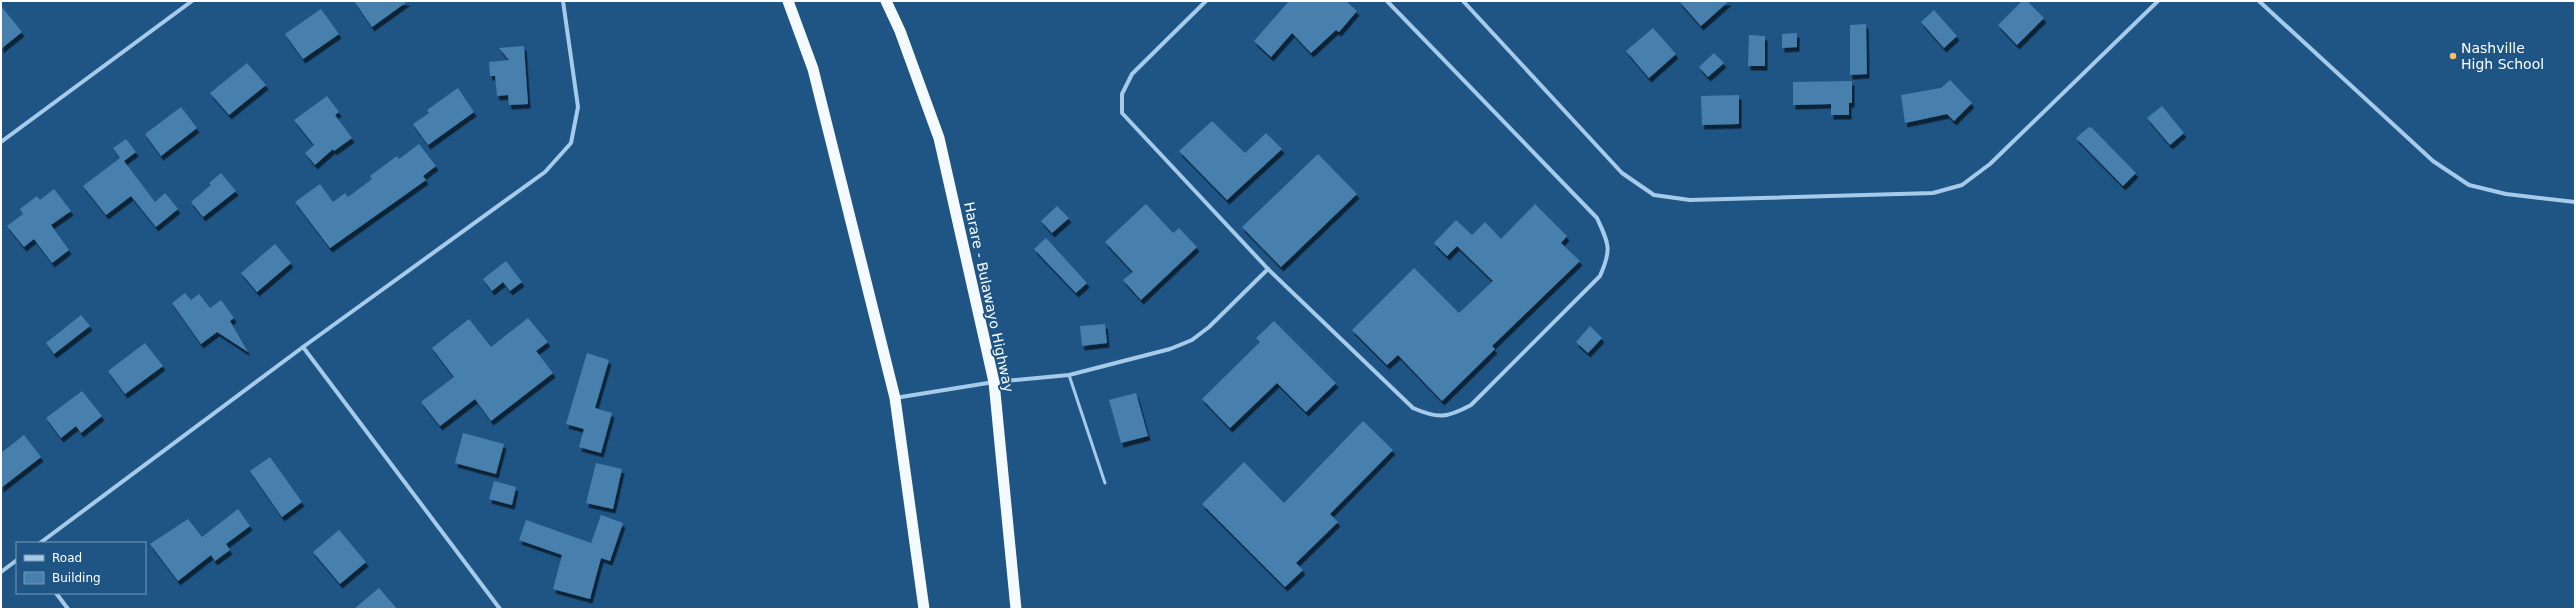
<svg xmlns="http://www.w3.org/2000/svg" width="2576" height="610" font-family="'DejaVu Sans',sans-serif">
	<defs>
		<filter id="shadow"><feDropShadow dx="2.5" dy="4.5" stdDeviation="0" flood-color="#0009"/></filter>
	</defs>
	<rect width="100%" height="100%" fill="#1e5585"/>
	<!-- building -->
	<g fill="#477fad" filter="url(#shadow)">
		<path d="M354 1H408L372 27Z"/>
		<path d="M1289 1H1346L1357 11 1339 32 1336 30 1311 53 1292 33 1271 57 1254 41Z"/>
		<path d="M1679 1H1729L1701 26Z"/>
		<path d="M2022 1H2027L2044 18 2017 45 1998 25Z"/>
		<path d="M1 6 22 32 1 49Z"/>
		<path d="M321 9 339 34 303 59 285 34Z"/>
		<path d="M1934 10 1957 36 1944 48 1921 22Z"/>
		<path d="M1866 24 1867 74 1850 75V25Z"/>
		<path d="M1653 28 1676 54 1649 78 1626 51Z"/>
		<path d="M1797 33V47L1782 48V34Z"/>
		<path d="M1749 35 1765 36V66H1748Z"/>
		<path d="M524 46 528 104 509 105 508 95 497 96 495 76H490L489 62 509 60 499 48Z"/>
		<path d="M1714 53 1724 63 1708 77 1699 67Z"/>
		<path d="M247 63 266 85 229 115 210 93Z"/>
		<path d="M1950 80 1972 103 1954 121 1947 114 1905 123 1901 95 1941 88Z"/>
		<path d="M1852 81V103H1849V115H1831V104L1793 105V82Z"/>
		<path d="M458 88 474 112 428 145 413 124 429 113 427 110Z"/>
		<path d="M1739 95V124L1702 125 1701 96Z"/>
		<path d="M327 96 339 112 335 115 352 138 334 151 333 149 315 165 305 153 314 145 294 120Z"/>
		<path d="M2162 106 2184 133 2170 145 2147 118Z"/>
		<path d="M181 107 197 128 161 156 145 134Z"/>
		<path d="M1212 121 1245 153 1266 133 1282 149 1227 200 1179 151Z"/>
		<path d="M2089 127 2092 128 2136 173 2123 186 2076 138Z"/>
		<path d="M126 139 136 152 124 161 155 202 165 193 178 209 156 227 131 196 106 215 83 186 120 158 113 148Z"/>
		<path d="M419 144 436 166 423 176 426 180 330 248 295 202 320 184 333 202 345 193 348 197 372 179 370 176 397 156 399 159Z"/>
		<path d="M1318 154 1357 194 1281 267 1242 227Z"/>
		<path d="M221 173 236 191 203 217 191 202 211 185 209 183Z"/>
		<path d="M54 189 71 211 51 225 69 250 52 263 34 239 24 247 7 226 23 214 20 209 37 196 40 200Z"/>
		<path d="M1146 204 1173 233 1179 228 1197 247 1141 300 1123 280 1133 272 1105 242Z"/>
		<path d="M1535 204 1567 236 1561 243 1580 261 1492 346 1495 349 1442 401 1398 355 1387 365 1352 330 1414 268 1459 313 1493 281 1457 246 1447 256 1434 243 1456 220 1472 235 1485 222 1501 239Z"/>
		<path d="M1057 206 1069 218 1052 233 1041 221Z"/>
		<path d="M1046 238 1087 283 1076 293 1034 249Z"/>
		<path d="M275 244 291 263 257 292 241 273Z"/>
		<path d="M506 261 522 282 510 291 503 282 492 291 483 279Z"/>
		<path d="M185 293 191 300 199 294 210 308 221 300 234 318 230 321 248 352 217 332 201 344 172 303Z"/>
		<path d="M81 315 90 326 54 354 46 343Z"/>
		<path d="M528 318 548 342 536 351 553 373 491 421 475 399 440 426 421 402 454 377 432 348 469 319 491 347Z"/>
		<path d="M1274 321 1336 383 1306 412 1277 383 1230 428 1202 399 1260 342 1256 338Z"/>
		<path d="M1105 324 1107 343 1082 346 1080 326Z"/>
		<path d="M1590 326 1602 338 1588 353 1576 342Z"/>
		<path d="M145 343 163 366 125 394 108 371Z"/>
		<path d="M587 353 609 360 595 408 612 413 601 453 579 447 584 429 566 424Z"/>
		<path d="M82 391 102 416 81 433 76 426 61 438 46 418Z"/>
		<path d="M1136 393 1148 436 1121 443 1109 400Z"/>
		<path d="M1363 421 1393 450 1330 514 1338 522 1296 563 1303 570 1285 587 1202 504 1244 462 1284 503Z"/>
		<path d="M463 433 504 444 496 474 455 463Z"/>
		<path d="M24 435 41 457 1 488V453Z"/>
		<path d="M270 457 302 502 282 517 250 471Z"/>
		<path d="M596 463 622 469 613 509 586 503Z"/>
		<path d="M494 481 516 487 512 505 489 499Z"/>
		<path d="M238 509 250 526 226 544 230 550 215 561 211 555 178 581 150 544 188 519 202 537Z"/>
		<path d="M601 515 623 523 610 561 601 558 590 599 553 589 562 555 519 540 526 520 591 543Z"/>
		<path d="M339 530 366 562 340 584 313 552Z"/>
		<path d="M379 588 397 609H354Z"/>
	</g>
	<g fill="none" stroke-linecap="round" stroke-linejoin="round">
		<!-- service -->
		<path stroke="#a6cbea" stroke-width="3" d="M1069 375 1105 483"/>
		<!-- minor -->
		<g stroke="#a6cbea" stroke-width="4">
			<path d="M1206 1 1132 74 1122 94V113L1268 269 1413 408C1438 419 1447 418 1471 405L1600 276C1612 249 1609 244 1597 218L1387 1"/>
			<path d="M1463 1 1622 173 1654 195 1690 200 1933 193 1962 185 1990 164 2158 1"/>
			<path d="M2259 1 2433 161 2469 185 2506 194 2575 202"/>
			<path d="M1 142 192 1"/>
			<path d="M303 347 500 609"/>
			<path d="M895 398 994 382 1069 375 1170 349 1192 340 1209 327 1268 269"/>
			<path d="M40 543 303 347 545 172 571 143 578 107 563 1"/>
			<path d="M1 572 17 560"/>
			<path d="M56 593 68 609"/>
		</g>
		<!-- trunk -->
		<g stroke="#f4fafe" stroke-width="11">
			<path d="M788 1 813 69 895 398 924 609"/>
			<path d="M886 1 900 31 939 138 994 382 1016 609"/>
		</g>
	</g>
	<!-- markers -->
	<circle fill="#f9c066" stroke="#1e5585" stroke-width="1.5" cx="2453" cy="56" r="4"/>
	<g text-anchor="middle" stroke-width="4" stroke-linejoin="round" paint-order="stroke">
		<!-- poi labels -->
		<g font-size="14" fill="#fff" stroke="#1e5585" text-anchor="start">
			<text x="2461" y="53">Nashville<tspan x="2461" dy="16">High School</tspan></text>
		</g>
		<!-- street labels -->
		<g font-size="14" fill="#fff" stroke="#1e5585">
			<text transform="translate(989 297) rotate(78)" y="5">Harare - Bulawayo Highway</text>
		</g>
	</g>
	<!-- border -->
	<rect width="2576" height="610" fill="none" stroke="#ffffff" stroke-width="4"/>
	<!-- legend -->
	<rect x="16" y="542" width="130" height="52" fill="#1e5585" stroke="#7899b6"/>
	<rect x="24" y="555" width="20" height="6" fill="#a6cbea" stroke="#7899b6"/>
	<text x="52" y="562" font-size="12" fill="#ffffff">Road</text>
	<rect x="24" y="572" width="20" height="12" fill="#477fad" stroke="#7899b6"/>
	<text x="52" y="582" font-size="12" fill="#ffffff">Building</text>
</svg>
